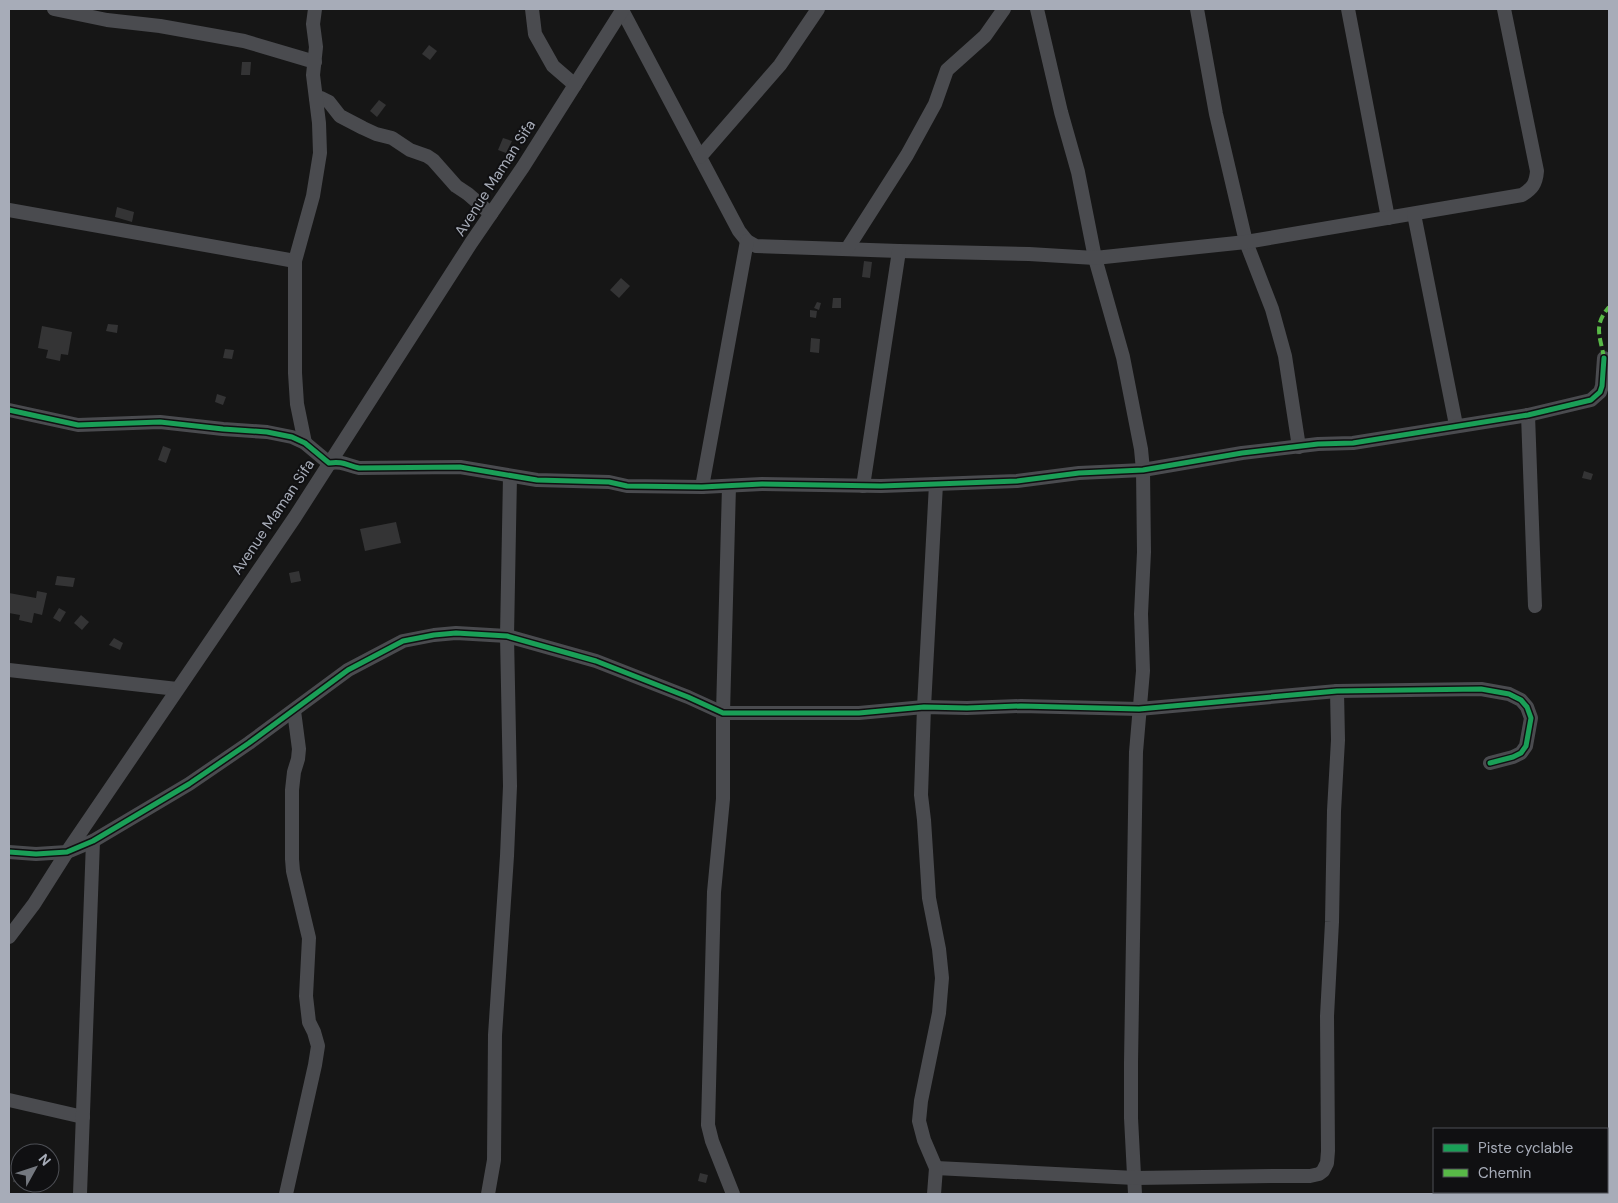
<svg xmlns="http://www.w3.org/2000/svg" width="1618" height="1203" font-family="'DM Sans',sans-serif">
	<rect width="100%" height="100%" fill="#161616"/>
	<!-- building -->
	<g fill="#343435">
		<path d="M429 45 437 51 430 60 422 54Z"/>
		<path d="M242 62H251L250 75H241Z"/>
		<path d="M379 100 386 105 377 117 370 111Z"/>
		<path d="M503 138 512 141 506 153 498 150Z"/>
		<path d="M117 207 134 212 132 222 115 217Z"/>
		<path d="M864 261 872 262 870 278 862 277Z"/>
		<path d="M621 278 630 286 619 298 610 290Z"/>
		<path d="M833 298H841V308H832Z"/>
		<path d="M817 302 821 303 819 310 814 308Z"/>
		<path d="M810 310 817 311 816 318 810 317Z"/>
		<path d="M108 324 118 325 117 333 106 331Z"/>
		<path d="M42 326 72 332 68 355 61 354 60 361 46 358 48 350 38 348Z"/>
		<path d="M811 338 820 339 819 353 810 352Z"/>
		<path d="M225 349 234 350 232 359 223 358Z"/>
		<path d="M217 394 226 397 223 405 215 402Z"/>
		<path d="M163 446 171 449 166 463 158 460Z"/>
		<path d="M1584 471 1593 474 1591 480 1582 478Z"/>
		<path d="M396 522 401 543 365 551 360 529Z"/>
		<path d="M299 571 301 581 291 583 289 573Z"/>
		<path d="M57 576 75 578 73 587 55 585Z"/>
		<path d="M37 591 47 593 42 615 34 613 32 623 19 620 20 615 9 613V593L36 598Z"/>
		<path d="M59 608 66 612 60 622 53 618Z"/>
		<path d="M81 615 89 622 82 630 74 623Z"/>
		<path d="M114 638 123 643 120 650 109 645Z"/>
		<path d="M700 1173 708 1175 706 1183 698 1181Z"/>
		<path d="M14 1174 20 1175V1183L13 1182Z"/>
	</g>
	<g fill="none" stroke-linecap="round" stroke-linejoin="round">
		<!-- minor -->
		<g stroke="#4a4b4f" stroke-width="14">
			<path d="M54 9 107 20 160 26 244 41 315 62"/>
			<path d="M532 9 535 34 553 66 575 85"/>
			<path d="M1037 9 1061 112 1078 172 1095 258 1123 357 1141 449 1143 470 1144 552 1141 614 1143 671 1136 752 1131 1063V1118L1135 1194"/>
			<path d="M1197 9 1216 114 1246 242 1272 309 1285 356 1299 447"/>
			<path d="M1348 9 1388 218"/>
			<path d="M622 10 739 231 747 241 756 246 899 251 1029 254 1095 258 1246 242 1522 195C1532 189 1536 184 1537 171L1504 9"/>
			<path d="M316 98H321L329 102 340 116 363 128 376 134 392 138 410 150 427 156 433 160 456 186 468 194 491 214"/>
			<path d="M700 157 780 65 818 9"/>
			<path d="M9 210 295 261"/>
			<path d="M1414 214 1456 425"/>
			<path d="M847 249 907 155 935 104 947 70 985 36 1004 9"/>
			<path d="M9 410 78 425 160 422 223 429 267 432 292 437 305 443 329 463C343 461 346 465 359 468L460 467 537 480 609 482 627 486 702 487 762 484 881 486 936 484 1017 481 1079 473 1143 470 1242 453 1318 444 1353 443 1528 415 1591 400 1600 392 1602 386 1604 358"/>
			<path d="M1528 415 1535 606"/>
			<path d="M305 443 297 404 295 373V261L313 196 320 153 319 123 313 75 316 47 313 24 315 9"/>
			<path d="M729 486 723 713V799L714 892 708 1125 712 1141 733 1194"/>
			<path d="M863 486 899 251"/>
			<path d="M702 487 747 241"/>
			<path d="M9 670 177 689"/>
			<path d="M9 852 36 854 67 852 93 841 189 784 249 743 348 670 403 641 434 635 456 633 507 636 596 661 688 697 723 713H859L924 707 967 708 1021 706 1139 709 1337 691 1481 689 1509 694 1521 700 1527 707 1531 718 1526 746 1521 753 1513 757 1490 763"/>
			<path d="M9 937 34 904 67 852 295 517 471 243 523 167 623 9"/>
			<path d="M9 1100 83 1117"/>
			<path d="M936 1168 1135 1178 1273 1176H1310L1319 1174 1323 1171 1327 1163 1328 1151 1327 1016 1332 922 1334 811 1338 740 1337 691"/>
			<path d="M80 1194 93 841"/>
			<path d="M286 1194 315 1065 318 1046 314 1032 309 1022 306 996 309 938 293 871 292 859V790L294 772 298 759 299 749 294 711"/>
			<path d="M488 1194 494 1160 495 1035 507 856 510 786 507 636 510 476"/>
			<path d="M934 1194 936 1168 924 1140 919 1121 921 1101 939 1013 942 978 939 949 929 898 924 820 921 795 924 707 936 484"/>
		</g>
		<!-- quiet -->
		<path stroke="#58b947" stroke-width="4" stroke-dasharray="8 4" stroke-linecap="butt" d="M1604 358C1600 335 1593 326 1609 307"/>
		<!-- cycleway casing -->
		<g stroke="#101012" stroke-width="8">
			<g id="cycleway">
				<path d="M9 410 78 425 160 422 223 429 267 432 292 437 305 443 329 463C343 461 346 465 359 468L460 467 537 480 609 482 627 486 702 487 762 484 881 486 936 484 1017 481 1079 473 1143 470 1242 453 1318 444 1353 443 1528 415 1591 400 1600 392 1602 386 1604 358"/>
				<path d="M9 852 36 854 67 852 93 841 189 784 249 743 348 670 403 641 434 635 456 633 507 636 596 661 688 697 723 713H859L924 707 967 708 1021 706 1139 709 1337 691 1481 689 1509 694 1521 700 1527 707 1531 718 1526 746 1521 753 1513 757 1490 763"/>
			</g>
		</g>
		<!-- cycleway -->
		<use href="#cycleway" stroke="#1a9f57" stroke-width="5"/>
	</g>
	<g text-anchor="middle" stroke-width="4" stroke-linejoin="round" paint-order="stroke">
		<!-- street labels -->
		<g font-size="15" fill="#a7acb8" stroke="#101012">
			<text transform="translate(495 178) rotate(-57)" y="5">Avenue Maman Sifa</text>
			<text transform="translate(273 517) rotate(-56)" y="5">Avenue Maman Sifa</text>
		</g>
	</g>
	<!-- border -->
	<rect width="1618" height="1203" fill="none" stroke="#a7acb8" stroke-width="20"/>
	<!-- legend -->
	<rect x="1433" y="1128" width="175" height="65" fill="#101012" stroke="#4c4e54"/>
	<rect x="1443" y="1144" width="25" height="8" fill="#1a9f57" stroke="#4c4e54"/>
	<text x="1478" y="1153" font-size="15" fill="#a7acb8">Piste cyclable</text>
	<rect x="1443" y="1169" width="25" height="8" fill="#58b947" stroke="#4c4e54"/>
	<text x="1478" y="1178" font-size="15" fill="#a7acb8">Chemin</text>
	<!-- north arrow -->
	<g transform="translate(35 1168) rotate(50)"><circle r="24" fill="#101012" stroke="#4c4e54"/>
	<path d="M0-4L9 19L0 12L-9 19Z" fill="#74787f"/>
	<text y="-8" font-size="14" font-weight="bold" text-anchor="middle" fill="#a7acb8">N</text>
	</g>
</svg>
